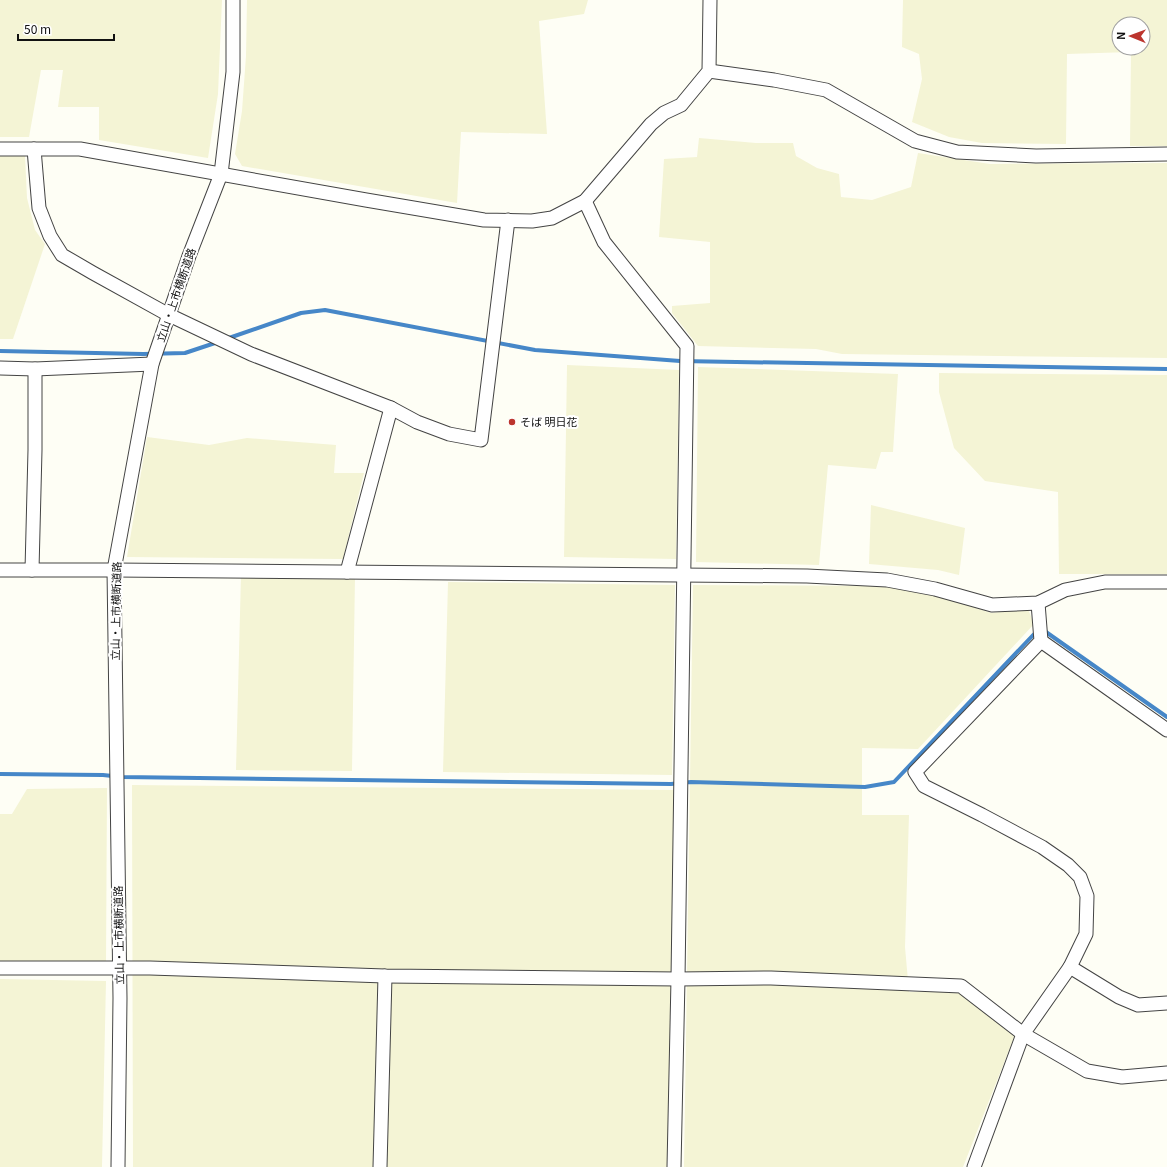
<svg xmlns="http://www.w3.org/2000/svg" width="1167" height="1167" font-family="Georgia,'Noto Sans JP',serif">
	<rect width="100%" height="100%" fill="#fefef5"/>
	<!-- farmland -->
	<g fill="#f4f4d5" fill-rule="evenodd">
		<path d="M0 0H222L218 94 208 158 99 140V107H58L63 70H41L29 137H0Z"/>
		<path d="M247 0H588L584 14 539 21 547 134 461 132 457 203 242 166 235 154 242 111 246 56Z"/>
		<path d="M903 0H1167V146H1130L1131 52 1067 54 1066 144 982 143 949 137 912 122 922 79 919 54 902 47ZM1119 24H1143V48H1119Z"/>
		<path d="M699 138 756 143H793L796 156 817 168 839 174 841 197 872 200 911 187 918 153 990 164 1167 163V358L842 354 816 349 698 346 672 313V306L710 303V242L659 237 664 159 697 157Z"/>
		<path d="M0 155 25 156 27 198 35 230 45 244 13 339H0Z"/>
		<path d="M567 365 679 370 676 559 564 557Z"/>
		<path d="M698 367 898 374 893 452H881L876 469 828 465 819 565 696 562Z"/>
		<path d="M939 373 1167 375V574H1059L1058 492 985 481 954 448 939 392Z"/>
		<path d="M147 437 209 445 247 438 336 445 334 473H364L343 559 127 557Z"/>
		<path d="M871 505 965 528 959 575 938 570 869 564Z"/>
		<path d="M241 575 355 576 352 771 236 770Z"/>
		<path d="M448 582 675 585 672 775 443 772Z"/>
		<path d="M693 585 879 586 939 595 991 613 1028 609 1034 624 918 749 862 748V815H909L905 947 909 992H959L1015 1035 963 1167H684Z"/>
		<path d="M132 785 674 790 673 1028 668 1167H133Z"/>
		<path d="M107 788 106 964 0 963V814H12L27 789Z"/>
		<path d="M0 979 106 981 102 1167H0Z"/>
	</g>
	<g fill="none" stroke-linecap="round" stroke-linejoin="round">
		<!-- stream -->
		<g stroke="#4687c8" stroke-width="4">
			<path d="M226 339 301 313 325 310 535 350 680 361 1167 369"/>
			<path d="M0 351 143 354 185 353 218 342"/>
			<path d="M0 774 103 775 122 777 671 784 691 782 865 787 894 782 1036 632H1046L1167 717"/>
		</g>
		<!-- minor casing -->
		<g stroke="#444" stroke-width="15">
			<g id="minor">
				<path d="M709 71 774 80 826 90 915 141 957 152 1036 156 1167 154"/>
				<path d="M0 149H80L366 200 484 220 532 221 552 218 585 201 651 124 664 113 681 105 709 71 710 0"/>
				<path d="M34 149 39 208 50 236 62 255 93 273 169 315 251 354 391 408"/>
				<path d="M585 201 604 242 687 346 678 979 674 1167"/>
				<path d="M0 368 35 369 152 364"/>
				<path d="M0 570H114L807 576 887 580 935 589 992 605 1038 603 1065 590 1105 582H1167"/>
				<path d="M32 570 35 450V369"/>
				<path d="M347 572 391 408 417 422 449 434 481 440 508 220"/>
				<path d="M1041 641 1167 730"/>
				<path d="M1070 967 1119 997 1138 1005 1167 1003"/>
				<path d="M0 968H150L385 976 678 979 771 978 961 986 1023 1034 1087 1071 1122 1077 1167 1073"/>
				<path d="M118 1167 120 998 114 570 152 364 189 256 221 174 233 72V0"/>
				<path d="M380 1167 385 976"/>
				<path d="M974 1167 1023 1034 1070 967 1086 934 1087 896 1080 877 1068 865 1042 847 982 815 924 786 915 772 1041 641 1038 603"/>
			</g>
		</g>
		<!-- minor -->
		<use href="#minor" stroke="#fff" stroke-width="13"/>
	</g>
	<!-- markers -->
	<circle fill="#bc352e" stroke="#fff" stroke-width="1.5" cx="512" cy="422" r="4"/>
	<g text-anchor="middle" stroke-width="4" stroke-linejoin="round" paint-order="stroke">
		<!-- street labels -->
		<g font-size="11" fill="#111" stroke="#fff">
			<text transform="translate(176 295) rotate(-71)" y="4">立山・上市横断道路</text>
			<text transform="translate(116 611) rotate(-89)" y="4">立山・上市横断道路</text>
			<text transform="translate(119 935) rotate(-91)" y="4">立山・上市横断道路</text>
		</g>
		<!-- poi labels -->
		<g font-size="11" fill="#111" stroke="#fff" text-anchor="start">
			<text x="520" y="426">そば 明日花</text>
		</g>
	</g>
	<!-- north arrow -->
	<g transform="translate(1131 36) rotate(271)"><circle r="19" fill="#ffffff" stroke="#a0a0a0"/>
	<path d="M0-3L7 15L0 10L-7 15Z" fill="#bc352e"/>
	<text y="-6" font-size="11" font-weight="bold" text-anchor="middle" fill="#111111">N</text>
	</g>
	<!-- scale -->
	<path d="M18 34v6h96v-6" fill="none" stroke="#111111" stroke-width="2"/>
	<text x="24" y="34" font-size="12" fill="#111111" stroke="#ffffff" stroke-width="3" paint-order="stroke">50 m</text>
</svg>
